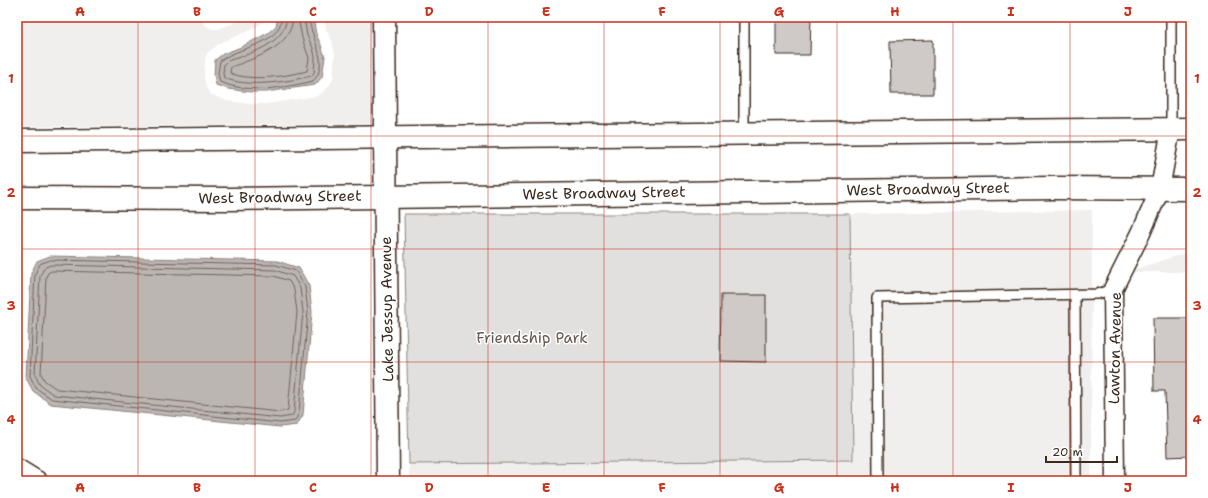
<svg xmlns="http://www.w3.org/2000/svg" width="1208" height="498" font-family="'Shantell Sans',sans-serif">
	<rect width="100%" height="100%" fill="#fff"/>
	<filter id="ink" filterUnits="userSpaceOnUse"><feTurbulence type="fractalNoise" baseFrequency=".025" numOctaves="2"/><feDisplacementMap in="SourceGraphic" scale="8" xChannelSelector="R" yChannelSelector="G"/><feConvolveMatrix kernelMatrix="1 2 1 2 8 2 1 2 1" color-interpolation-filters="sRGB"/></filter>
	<g filter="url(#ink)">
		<!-- built -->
		<g fill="#f1efee">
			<path d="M17 17H199L203 23 212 29H218L231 24 243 17H268L267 19 255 28 220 43 207 53 205 59 204 76 206 88 210 94 227 101 250 104H266L317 96 322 93 329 86 333 79 335 54 332 41 326 30 324 17H372L373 124 17 127Z"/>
			<path d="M1092 210 1091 481H409V464L853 460 850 214Z"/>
			<path d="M1191 238V272H1126L1182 254Z"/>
		</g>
		<!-- green -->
		<path fill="#e2e0de" stroke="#8e857e" d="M404 214H850L853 460 409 464Z"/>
		<!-- water -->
		<g fill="#bcb6b3" stroke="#887e77">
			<path d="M278 17H313L316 34 321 45 325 57 322 77 315 85 266 92H251L228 89 216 85 214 74 215 60 223 54 241 47 268 33 276 26Z"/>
			<path d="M50 256 277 261 299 268 309 286 312 312 303 415 297 425 280 427 51 404 33 391 26 378 31 273 37 261Z"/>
		</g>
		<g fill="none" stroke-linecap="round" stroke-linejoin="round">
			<!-- shore -->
			<g stroke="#6f625a" stroke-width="1">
				<path d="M282 17C279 47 238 46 220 61L218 73 220 82C249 94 284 88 313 81 331 63 310 38 309 17"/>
				<path d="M287 17C285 45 249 54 227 61L224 64 223 73 224 78C248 88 286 82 311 76L314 73 315 57 313 48 307 36 304 17"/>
				<path d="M293 17C292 48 255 58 231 67L230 73C251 82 286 76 307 71L309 58 302 38 298 17"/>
				<path d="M51 260 276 265 296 271 305 287 308 312 299 413 295 421 280 423 52 399 36 388 30 376 35 274 40 264Z"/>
				<path d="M51 265 275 270 293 276 300 288 303 312 294 412 292 416 280 418 54 395 40 385 35 375 40 276 44 268Z"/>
				<path d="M52 271 274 276 289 281 294 290 297 312 288 410 280 412 57 389 45 381 41 374 46 277 48 273Z"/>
			</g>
		</g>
		<!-- building -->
		<g fill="#cfcac7" stroke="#3b2a1e">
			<path d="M776 17H811L810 55H776Z"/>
			<path d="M933 40V94H891L890 41Z"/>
			<path d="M721 295H766V362L720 361Z"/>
			<path d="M1153 318H1191V456L1167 457 1165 391H1154Z"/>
		</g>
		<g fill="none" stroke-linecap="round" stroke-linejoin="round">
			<!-- service casing -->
			<g stroke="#3b2a1e" stroke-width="12">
				<g id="service">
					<path d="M744 17V133"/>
					<path d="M1171 17V129"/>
					<path d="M1075 295 1076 481"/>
					<path d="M878 481 877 298 1097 294 1113 289"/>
				</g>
			</g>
			<!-- minor casing -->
			<g stroke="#3b2a1e" stroke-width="21">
				<g id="minor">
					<path d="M17 468 38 481"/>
					<path d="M1115 481 1113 289 1141 233 1160 189 1171 129"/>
				</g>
			</g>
			<!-- tertiary casing -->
			<g stroke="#3b2a1e" stroke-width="25">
				<path id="tertiary" d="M384 17 388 481"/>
			</g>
			<!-- primary casing -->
			<g stroke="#3b2a1e" stroke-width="25">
				<g id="primary">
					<path d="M17 141 1191 129"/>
					<path d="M17 198 229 199 1055 188 1191 189"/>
				</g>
			</g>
			<!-- service -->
			<use href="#service" stroke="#fff" stroke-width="9"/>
			<!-- minor -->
			<use href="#minor" stroke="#fff" stroke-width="18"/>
			<!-- tertiary -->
			<use href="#tertiary" stroke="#fff" stroke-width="22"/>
			<!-- primary -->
			<use href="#primary" stroke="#fff" stroke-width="22"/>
		</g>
	</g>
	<!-- grid -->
	<path fill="none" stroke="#c8321e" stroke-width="1" stroke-opacity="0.55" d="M138 17V481M255 17V481M371 17V481M488 17V481M604 17V481M720 17V481M837 17V481M953 17V481M1070 17V481M17 136H1191M17 249H1191M17 362H1191"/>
	<g text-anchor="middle" stroke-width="3" stroke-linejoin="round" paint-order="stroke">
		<!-- street labels -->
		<g font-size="15" fill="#3b2a1e" stroke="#fff">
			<text transform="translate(928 189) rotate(-1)" y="5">West Broadway Street</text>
			<text transform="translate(604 193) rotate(-1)" y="5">West Broadway Street</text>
			<text transform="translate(280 197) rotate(-1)" y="5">West Broadway Street</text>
			<text transform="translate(387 309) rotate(-91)" y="5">Lake Jessup Avenue</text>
			<text transform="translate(1115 348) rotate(-89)" y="5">Lawton Avenue</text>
		</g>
		<!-- park labels -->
		<g font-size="15" fill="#65584e" stroke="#fff">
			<text x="532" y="343">Friendship Park</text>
		</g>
	</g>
	<!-- margin -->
	<rect width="1208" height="498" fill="none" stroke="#fff" stroke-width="44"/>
	<!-- scale -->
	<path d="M1046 456v6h71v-6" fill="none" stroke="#3b2a1e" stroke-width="2"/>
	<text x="1052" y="456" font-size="12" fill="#3b2a1e" stroke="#ffffff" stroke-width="3" paint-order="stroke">20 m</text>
	<rect x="22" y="22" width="1164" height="454" fill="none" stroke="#c8321e" stroke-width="1.5"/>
	<g font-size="13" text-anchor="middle" font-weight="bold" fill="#c8321e">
		<text x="80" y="16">A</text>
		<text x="197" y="16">B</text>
		<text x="313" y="16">C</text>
		<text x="429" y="16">D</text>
		<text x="546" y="16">E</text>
		<text x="662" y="16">F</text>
		<text x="779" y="16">G</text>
		<text x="895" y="16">H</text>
		<text x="1011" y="16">I</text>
		<text x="1128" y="16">J</text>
		<text x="11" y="83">1</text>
		<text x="1197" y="83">1</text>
		<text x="11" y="197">2</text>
		<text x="1197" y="197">2</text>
		<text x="11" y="310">3</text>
		<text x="1197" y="310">3</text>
		<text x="11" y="424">4</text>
		<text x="1197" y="424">4</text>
		<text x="80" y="492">A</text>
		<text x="197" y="492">B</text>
		<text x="313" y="492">C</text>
		<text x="429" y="492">D</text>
		<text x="546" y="492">E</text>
		<text x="662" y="492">F</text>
		<text x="779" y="492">G</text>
		<text x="895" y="492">H</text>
		<text x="1011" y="492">I</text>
		<text x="1128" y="492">J</text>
	</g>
</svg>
